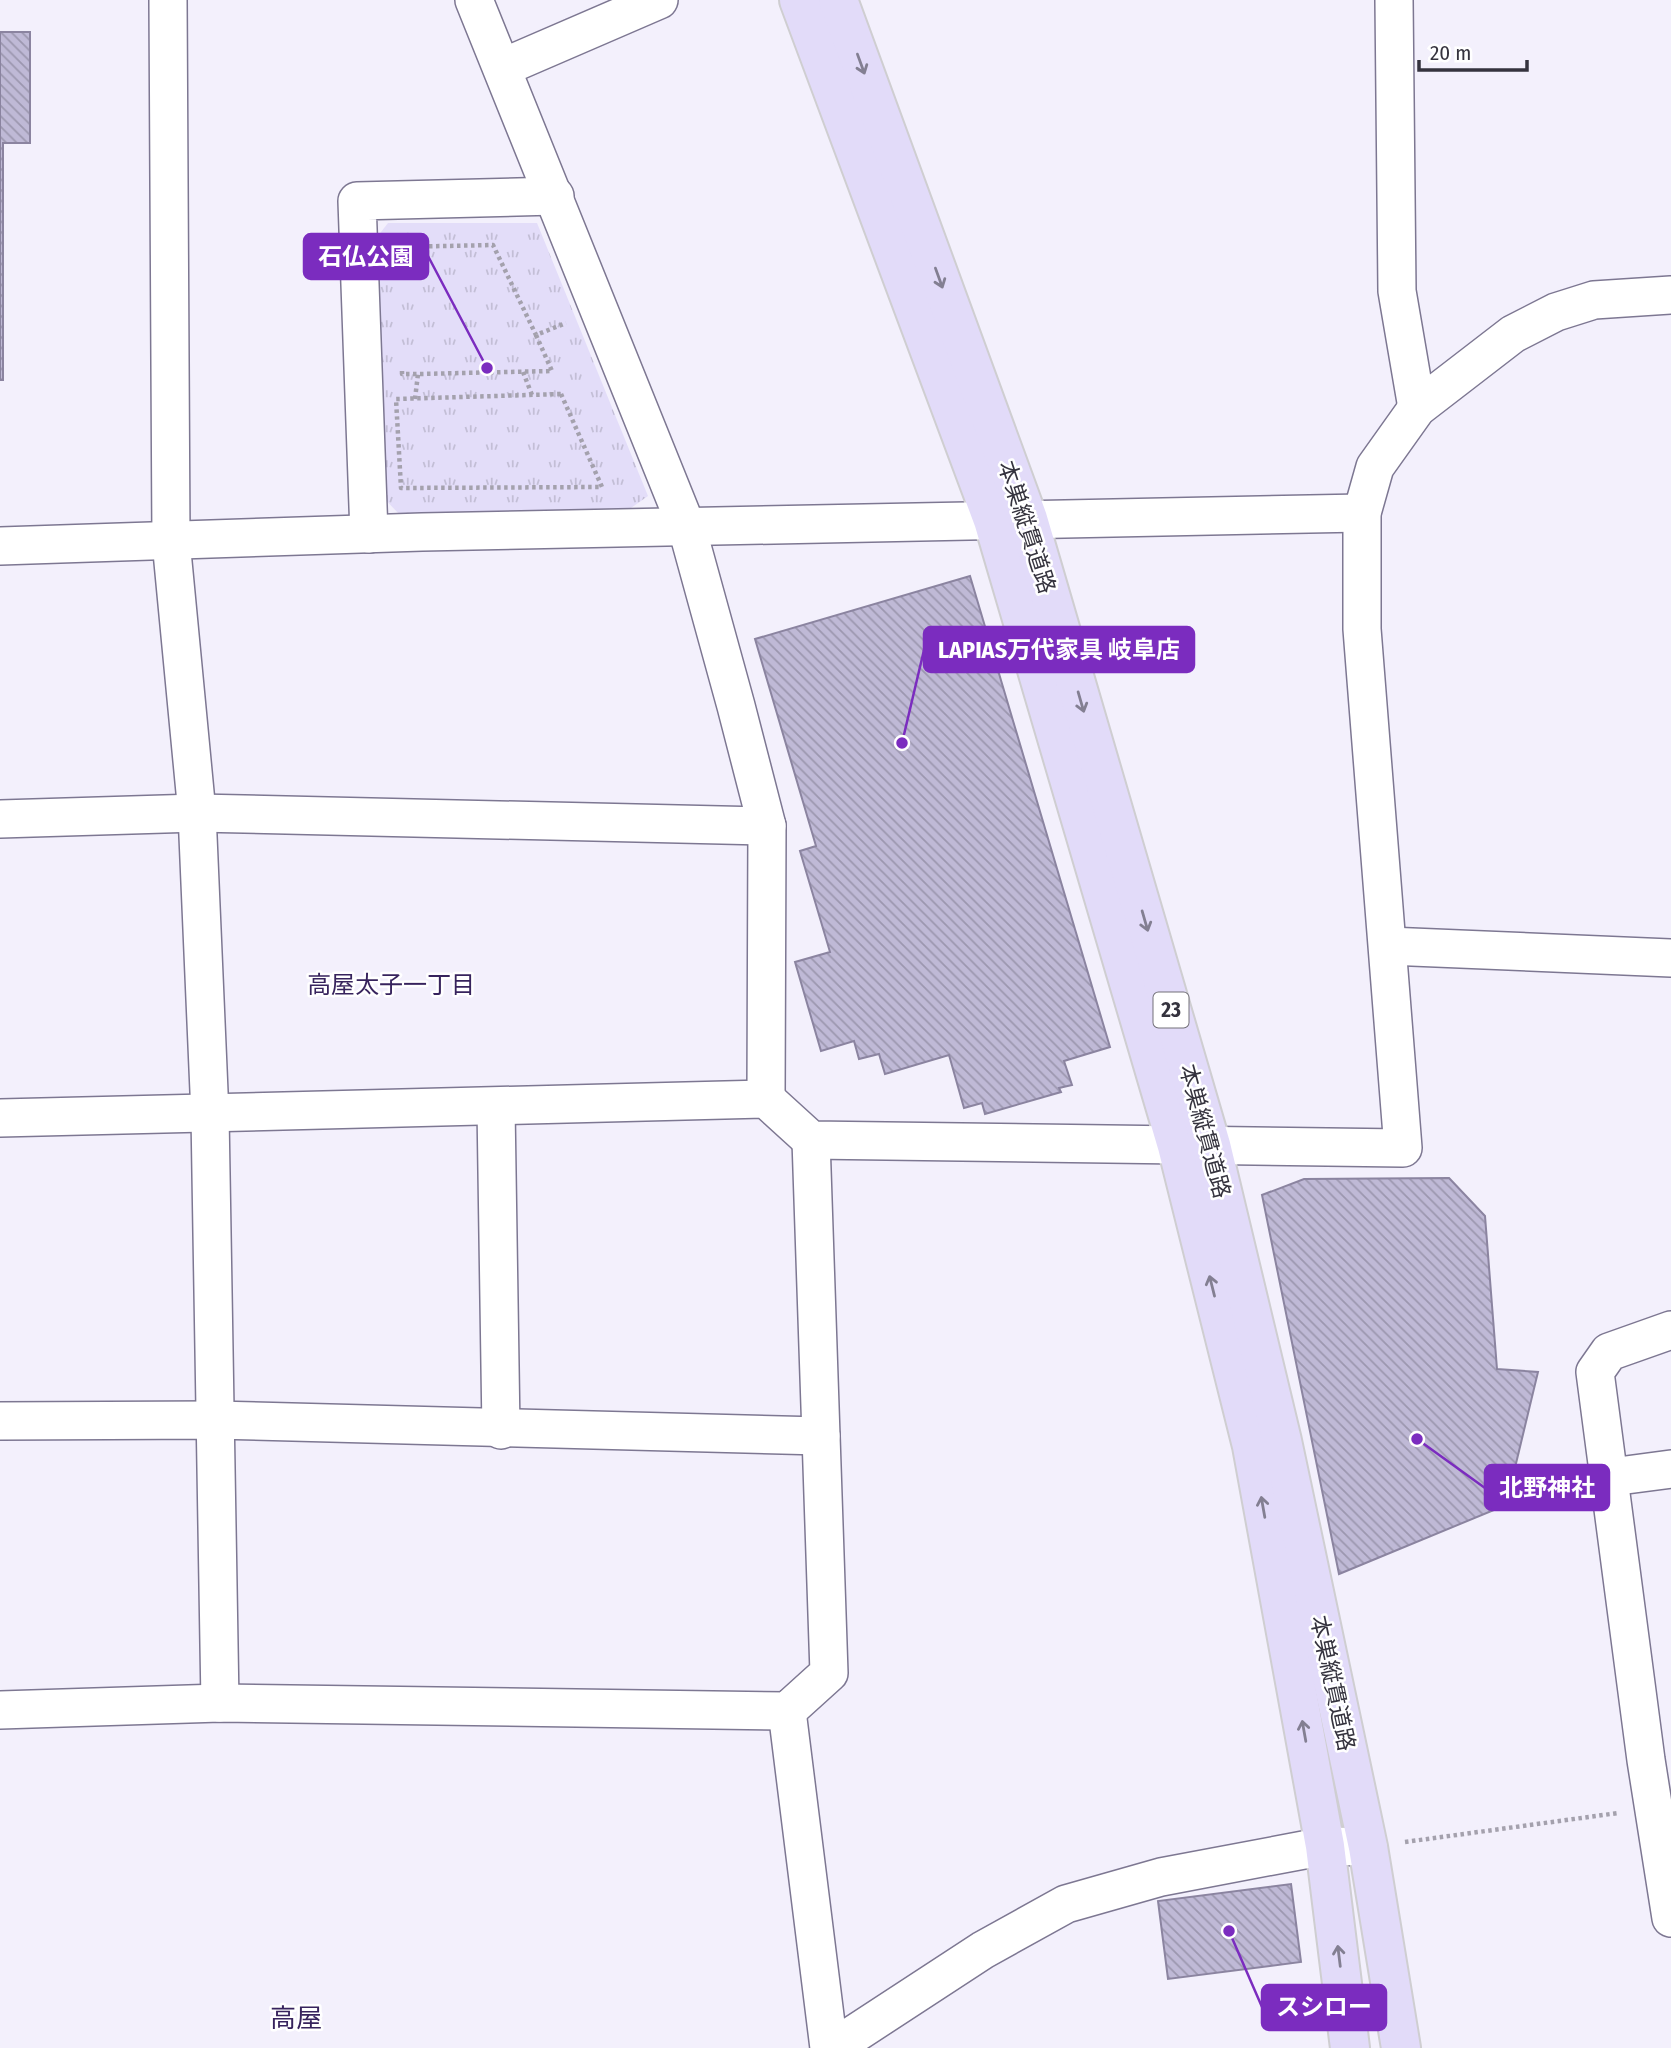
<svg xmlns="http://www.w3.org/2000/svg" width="1671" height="2048" font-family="'Fira Sans Condensed','Noto Sans JP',sans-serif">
	<defs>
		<pattern id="park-tufts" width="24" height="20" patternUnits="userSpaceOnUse" patternTransform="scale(1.75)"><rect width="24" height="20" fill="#e3ddf9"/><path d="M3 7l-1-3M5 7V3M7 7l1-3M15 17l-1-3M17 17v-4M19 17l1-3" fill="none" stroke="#c3bed6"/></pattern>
		<pattern id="building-back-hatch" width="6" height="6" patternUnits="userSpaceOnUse" patternTransform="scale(1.75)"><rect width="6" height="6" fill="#bfb9d6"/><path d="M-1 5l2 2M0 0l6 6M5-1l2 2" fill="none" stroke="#9c97af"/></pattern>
	</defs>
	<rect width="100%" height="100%" fill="#f3f0fc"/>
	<!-- park -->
	<path fill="url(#park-tufts)" d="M388 223H537L648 496 631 508 399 514 380 494 374 241Z"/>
	<!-- building -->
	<g fill="url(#building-back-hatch)" stroke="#8b84a0" stroke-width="2">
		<path d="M0 32H30V143H3V380H0Z"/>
		<path d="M970 576 1110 1047 1064 1061 1072 1085 1059 1088 1061 1092 985 1114 982 1103 964 1108 949 1055 885 1074 879 1054 859 1059 854 1041 821 1051 795 962 830 952 800 851 816 846 755 639Z"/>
		<path d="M1449 1178 1485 1216 1497 1369 1538 1372 1506 1505 1339 1574 1262 1195 1304 1179Z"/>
		<path d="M1291 1884 1301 1962 1168 1979 1158 1901Z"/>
	</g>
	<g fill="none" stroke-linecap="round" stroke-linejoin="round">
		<!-- minor casing -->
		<g stroke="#7d7792" stroke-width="40">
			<g id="minor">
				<path d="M168 0 171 541 197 813 210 1115 220 1703"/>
				<path d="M474 0 687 528 736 706 767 826 766 1099"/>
				<path d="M1394 0 1397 291 1417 408"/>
				<path d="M504 67 659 0"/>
				<path d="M369 534 357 201 555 196"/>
				<path d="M0 546 422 532 1362 513"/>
				<path d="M0 819 197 813 767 826"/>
				<path d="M1388 946 1671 958"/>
				<path d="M496 1107 501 1430"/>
				<path d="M0 1118 766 1099 811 1140 1403 1148 1362 629V513L1375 467 1417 408 1513 334 1556 312 1594 300 1671 295"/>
				<path d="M1671 1330 1609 1352 1595 1372 1646 1760 1671 1918"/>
				<path d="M0 1421 215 1420 821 1436"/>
				<path d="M1611 1477 1671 1469"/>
				<path d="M0 1710 220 1703 787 1711 829 1673 811 1140"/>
				<path d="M787 1711 829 2048"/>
				<path d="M833 2048 983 1950 1066 1904 1161 1877 1325 1846 1368 1847"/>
			</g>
		</g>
		<!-- major casing -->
		<g stroke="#cfced1" stroke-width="42">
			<g id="major">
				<path d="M799 0 993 520 1177 1146 1252 1446 1325 1846 1350 2048"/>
				<path d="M838 0 1028 519 1211 1145 1282 1441 1368 1847 1401 2048"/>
			</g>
		</g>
		<!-- path -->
		<g stroke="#a4a1ad" stroke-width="4.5" stroke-dasharray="3.5 3.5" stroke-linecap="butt">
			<path d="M397 250V247L493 245 536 335 566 323"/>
			<path d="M402 371V374H418L552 371 536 335"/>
			<path d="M523 372 532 395"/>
			<path d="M561 394 602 487 401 488 396 399Z"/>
			<path d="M415 399 418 374"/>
			<path d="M1405 1842 1618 1813"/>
		</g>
		<!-- minor -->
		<use href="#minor" stroke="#fff" stroke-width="37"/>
		<!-- major -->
		<use href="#major" stroke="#e2dbf9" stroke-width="38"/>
	</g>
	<!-- one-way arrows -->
	<defs><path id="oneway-shaft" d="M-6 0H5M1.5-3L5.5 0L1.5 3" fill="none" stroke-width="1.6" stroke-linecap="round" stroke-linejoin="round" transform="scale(1.75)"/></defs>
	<g stroke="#837f92">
		<use href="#oneway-shaft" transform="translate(861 64) rotate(70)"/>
		<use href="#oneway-shaft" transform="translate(939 278) rotate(70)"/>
		<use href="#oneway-shaft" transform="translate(1081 702) rotate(74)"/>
		<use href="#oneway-shaft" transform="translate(1145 921) rotate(74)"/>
		<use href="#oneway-shaft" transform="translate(1212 1286) rotate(-104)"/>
		<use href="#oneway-shaft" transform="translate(1263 1507) rotate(-100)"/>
		<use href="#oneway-shaft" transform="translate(1304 1731) rotate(-100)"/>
		<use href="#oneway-shaft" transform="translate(1339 1956) rotate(-97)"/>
	</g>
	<g text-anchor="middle" stroke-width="5" stroke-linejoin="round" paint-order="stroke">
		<!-- shield labels -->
		<rect fill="#fff" stroke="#727078" stroke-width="2" x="1153.5" y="992.5" width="35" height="35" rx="5"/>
		<g font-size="21" font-weight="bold" fill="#35333e">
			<text x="1171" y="1017">23</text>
		</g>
		<!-- street labels -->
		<g font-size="23" fill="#35333e" stroke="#fff">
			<text transform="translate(1027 527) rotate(72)" y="8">本巣縦貫道路</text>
			<text transform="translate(1205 1131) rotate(75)" y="8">本巣縦貫道路</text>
			<text transform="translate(1333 1683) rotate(78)" y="8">本巣縦貫道路</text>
		</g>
		<!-- neighbourhood labels -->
		<g font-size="24" fill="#37235d" stroke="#fff">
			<text x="391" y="993">高屋太子一丁目</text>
		</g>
		<!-- quarter labels -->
		<g font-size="26" fill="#37235d" stroke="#fff">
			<text x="296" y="2027">高屋</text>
		</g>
	</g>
	<!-- callouts -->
	<path fill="none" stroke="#7b2cbf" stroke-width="2.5" d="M487 368L428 256M902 743L924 650M1417 1439L1485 1488M1229 1931L1262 2007"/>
	<g fill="#7b2cbf" stroke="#fff" stroke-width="2.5">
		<circle cx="487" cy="368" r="7"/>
		<circle cx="902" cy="743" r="7"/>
		<circle cx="1417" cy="1439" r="7"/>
		<circle cx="1229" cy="1931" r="7"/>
	</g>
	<g fill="#7b2cbf" stroke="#7b2cbf" stroke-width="2.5">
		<rect x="304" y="234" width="124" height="45" rx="7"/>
		<rect x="924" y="627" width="270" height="45" rx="7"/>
		<rect x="1485" y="1465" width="124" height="45" rx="7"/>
		<rect x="1262" y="1985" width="124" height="45" rx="7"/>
	</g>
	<g font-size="24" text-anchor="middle" font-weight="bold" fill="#fff">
		<text x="366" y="265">石仏公園</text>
		<text x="1059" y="658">LAPIAS万代家具 岐阜店</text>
		<text x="1547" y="1496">北野神社</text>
		<text x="1324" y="2015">スシロー</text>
	</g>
	<!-- scale -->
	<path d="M1419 60v10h108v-10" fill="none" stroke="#35333e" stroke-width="3.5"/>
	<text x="1430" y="60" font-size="21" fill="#35333e" stroke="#ffffff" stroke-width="5" paint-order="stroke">20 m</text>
</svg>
